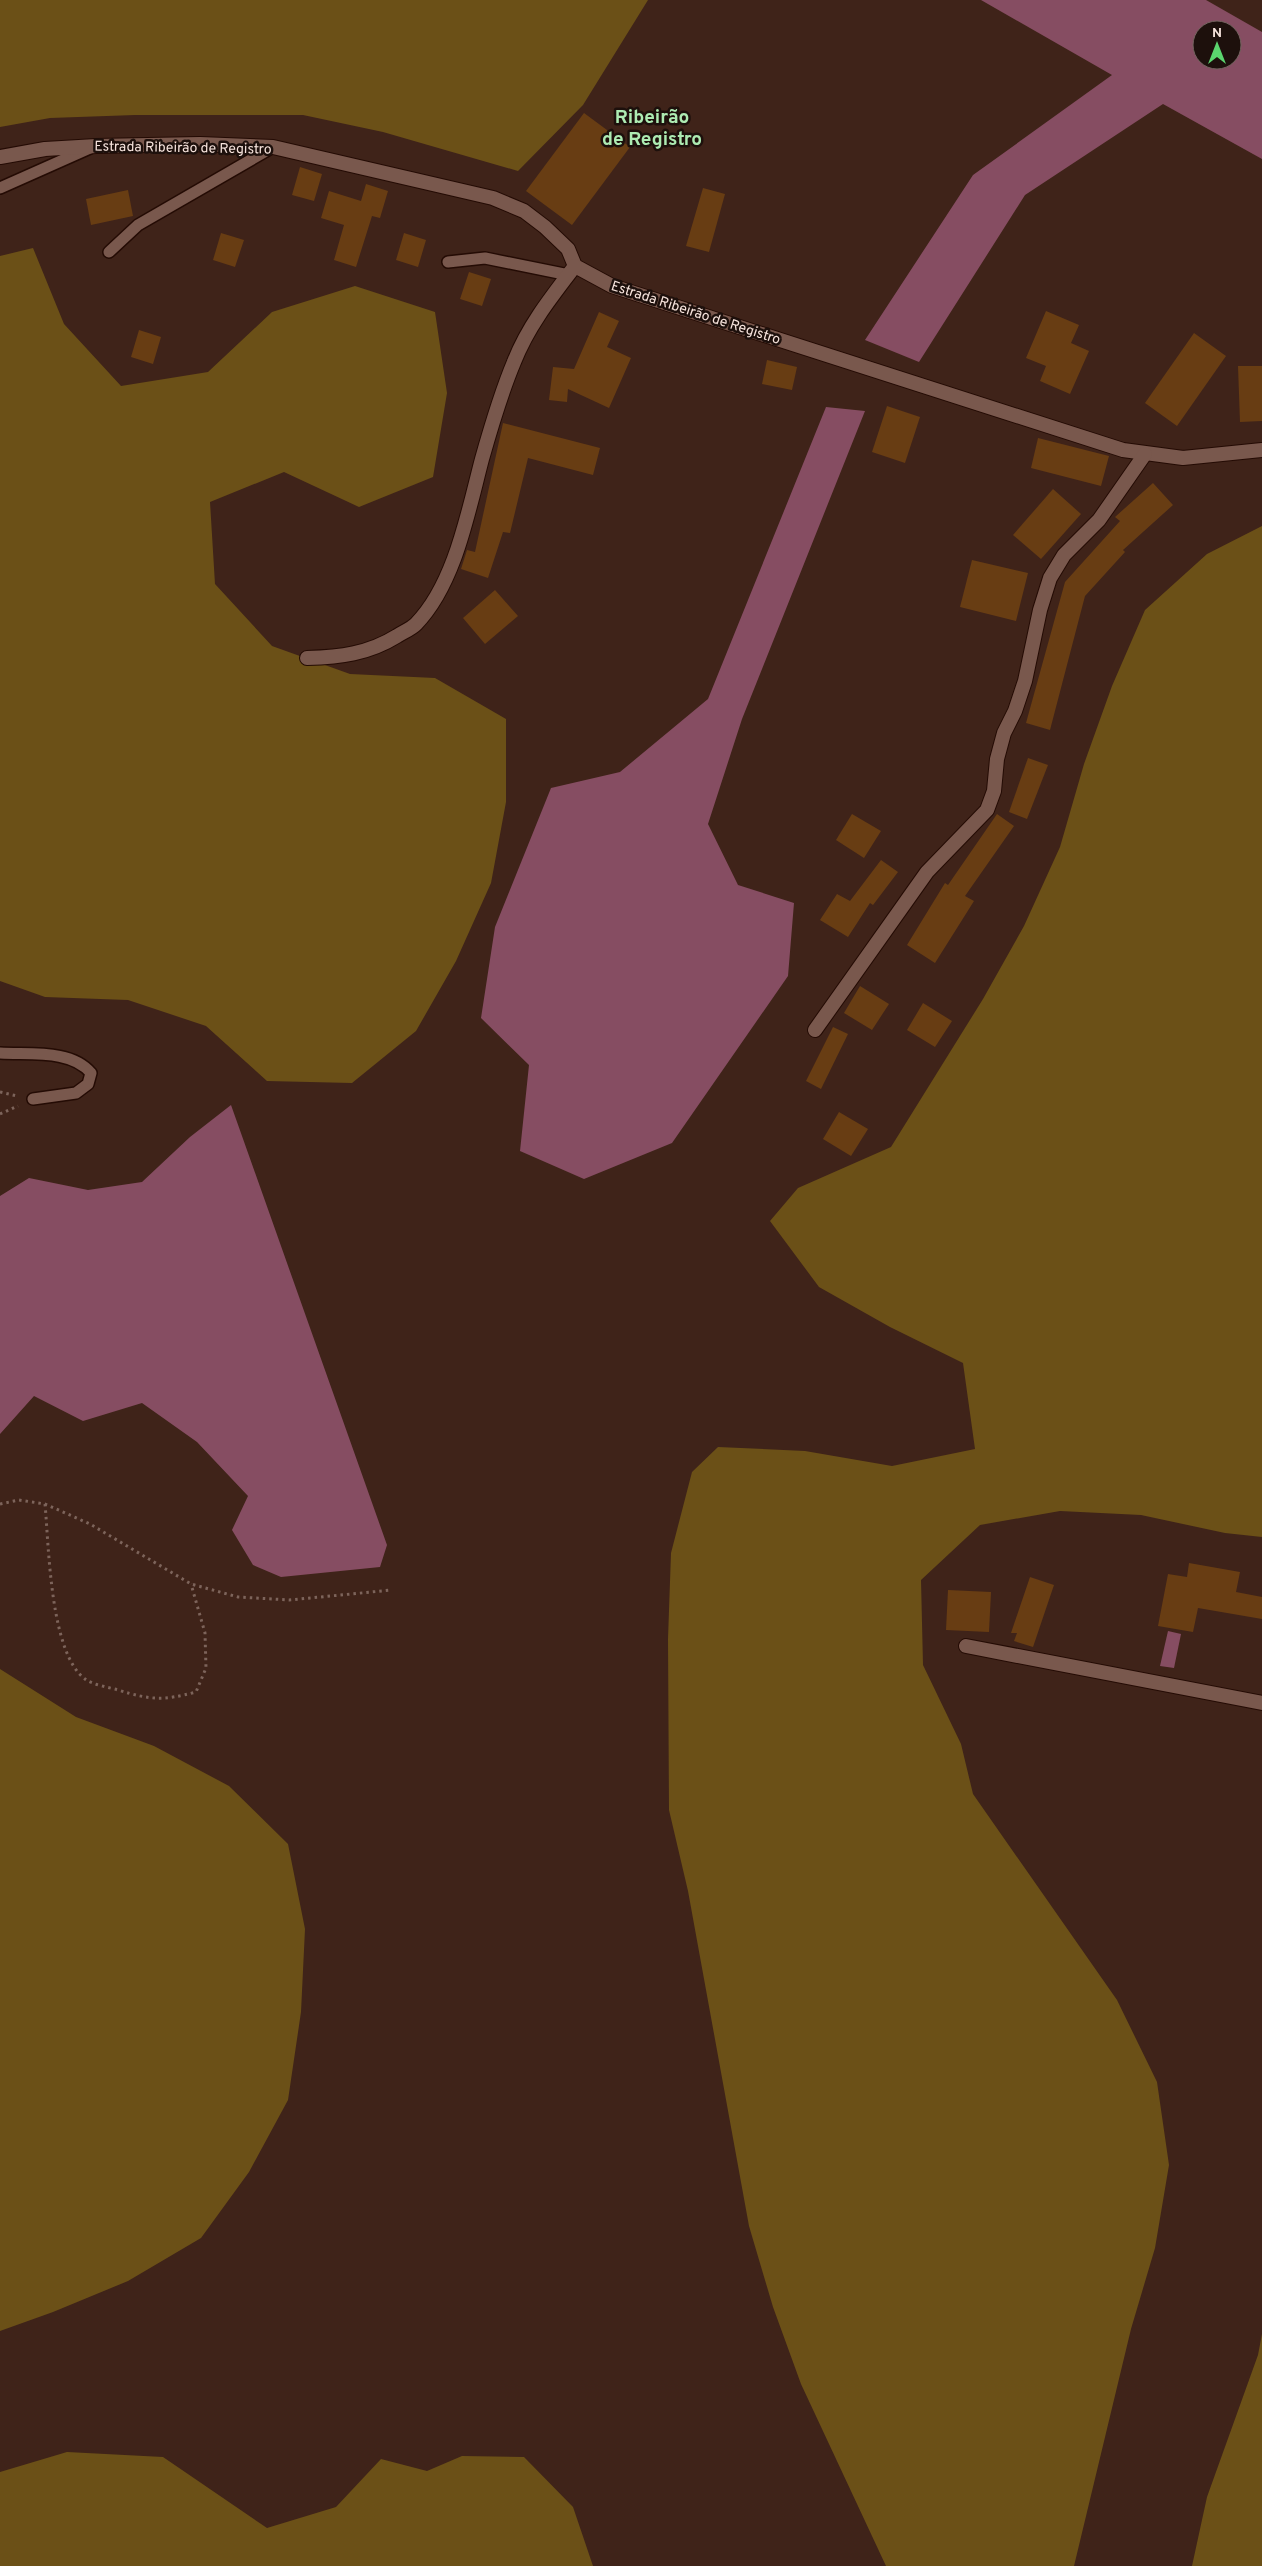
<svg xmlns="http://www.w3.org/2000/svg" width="1262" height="2566" font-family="Overpass,sans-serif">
	<rect width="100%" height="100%" fill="#3f2319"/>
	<!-- forest -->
	<g fill="#6b5017">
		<path d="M0 0H648L583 105 518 171 383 132 303 115H135L50 118 0 127Z"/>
		<path d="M33 248 64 324 121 386 208 372 272 312 355 286 435 312 447 393 433 477 359 507 284 472 210 502 215 584 272 646 350 674 435 678 506 719V802L491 883 456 961 416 1031 352 1083 267 1081 206 1026 128 1000 45 997 0 981V256Z"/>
		<path d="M1262 526V1537L1225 1533 1141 1515 1060 1511 980 1525 921 1580 923 1665 961 1744 973 1794 1117 2000 1157 2082 1169 2165 1155 2248 1131 2329 1074 2566H886L801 2384 773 2307 749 2226 688 1891 669 1810 668 1639 671 1553 692 1472 718 1447 805 1451 892 1466 975 1449 963 1363 890 1327 819 1287 770 1221 798 1188 891 1147 983 999 1024 926 1060 847 1084 764 1112 686 1145 610 1207 554Z"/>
		<path d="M0 1669 76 1717 154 1746 229 1786 288 1844 305 1929 301 2012 288 2100 249 2172 201 2238 128 2281 53 2312 0 2331Z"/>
		<path d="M1262 2334V2566H1192L1207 2497 1258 2355Z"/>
		<path d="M67 2452 163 2457 267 2528 336 2507 381 2459 427 2471 462 2456 524 2457 573 2507 593 2566H0V2472Z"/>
	</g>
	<!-- water -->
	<g fill="#864d62" fill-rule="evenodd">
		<path d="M981 0H1206L1262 32V159L1163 104 1025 195 919 362 865 340 973 175 1112 75ZM1202 30H1232V60H1202Z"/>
		<path d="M826 407 865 411 742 719 708 824 738 885 794 903 788 976 672 1143 584 1179 520 1151 529 1065 481 1018 495 927 551 788 620 772 708 699Z"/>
		<path d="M231 1105 387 1545 380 1567 281 1577 253 1565 232 1530 248 1496 197 1442 142 1403 83 1421 34 1396 0 1434V1196L29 1178 88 1190 142 1182 190 1137Z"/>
		<path d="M1168 1631 1181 1634 1174 1668 1160 1666Z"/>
	</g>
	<!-- building -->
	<g fill="#683d13">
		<path d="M584 113 630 147 572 225 526 191Z"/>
		<path d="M300 167 322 174 314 201 292 195Z"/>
		<path d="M366 184 388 191 380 218 372 216 356 267 334 260 344 225 321 218 329 191 361 201Z"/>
		<path d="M703 188 725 194 709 252 686 246Z"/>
		<path d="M128 190 133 216 91 225 86 199Z"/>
		<path d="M221 233 244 240 235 267 213 260Z"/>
		<path d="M404 233 426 240 418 267 396 260Z"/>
		<path d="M469 272 491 279 482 306 460 299Z"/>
		<path d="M1046 311 1079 325 1071 343 1089 351 1070 394 1040 381 1046 366 1026 358Z"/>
		<path d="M599 312 619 321 607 347 631 358 609 408 568 389 567 402 549 400 553 367 574 369Z"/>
		<path d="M139 330 161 337 153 364 131 357Z"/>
		<path d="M1194 333 1226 356 1177 426 1145 403Z"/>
		<path d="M767 360 797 367 792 390 762 384Z"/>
		<path d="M1238 366H1262V421L1240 422Z"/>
		<path d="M887 406 920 417 905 463 872 452Z"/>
		<path d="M503 423 600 448 593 475 528 458 510 533 503 532 488 578 461 569 467 550 475 552Z"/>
		<path d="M1038 438 1109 456 1101 486 1031 468Z"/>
		<path d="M1153 483 1173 505 1123 550 1125 552 1085 596 1050 730 1026 723 1065 582 1120 521 1115 517Z"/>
		<path d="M1053 489 1081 514 1041 559 1013 535Z"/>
		<path d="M972 560 1028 573 1016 621 960 607Z"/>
		<path d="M495 590 518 616 485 644 463 618Z"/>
		<path d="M1028 758 1048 765 1027 819 1009 812Z"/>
		<path d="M852 814 881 831 864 858 836 840Z"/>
		<path d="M997 814 1014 826 965 896 974 901 935 963 907 945 945 883 948 885Z"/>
		<path d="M881 860 898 872 873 905 870 903 848 937 820 920 837 894 850 901Z"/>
		<path d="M860 986 889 1004 872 1030 844 1013Z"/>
		<path d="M923 1003 952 1021 935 1047 907 1030Z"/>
		<path d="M833 1027 848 1034 821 1089 806 1081Z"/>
		<path d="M839 1112 868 1129 851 1156 823 1139Z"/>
		<path d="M1189 1563 1240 1572 1236 1592 1262 1597V1619L1198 1608 1193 1632 1158 1626 1168 1574 1187 1577Z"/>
		<path d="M1030 1577 1054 1585 1033 1647 1014 1641 1017 1633H1011Z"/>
		<path d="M948 1590 991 1592 989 1632 946 1630Z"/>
	</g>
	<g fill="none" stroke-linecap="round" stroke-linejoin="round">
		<!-- service casing -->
		<g stroke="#240b04" stroke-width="14">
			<g id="service">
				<path d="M0 188 90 148"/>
				<path d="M109 252 138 225 273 147"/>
				<path d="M448 262 485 258 569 275"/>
				<path d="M0 1053C30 1055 71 1049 91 1073L88 1084 76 1093 33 1099"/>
			</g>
		</g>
		<!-- minor casing -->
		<g stroke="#240b04" stroke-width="16">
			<g id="minor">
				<path d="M0 157 45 149 96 146 200 144 273 147 493 198 524 211 545 227 568 249 575 266 612 286 1123 450 1183 458 1262 450"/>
				<path d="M307 658C340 657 368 654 397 636 403 632 411 629 416 624 455 584 468 512 482 459 491 427 501 393 514 362 528 326 552 296 575 266"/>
				<path d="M815 1030 927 872 987 810 994 791 997 759 1004 733 1015 711 1025 681 1040 610 1050 578 1064 555 1099 520 1145 454"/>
				<path d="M966 1646 1262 1703"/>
			</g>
		</g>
		<!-- path -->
		<g stroke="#7d645b" stroke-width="3" stroke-dasharray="2.5 4" stroke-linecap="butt">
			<path d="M0 1092 17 1096"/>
			<path d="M0 1114 18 1106"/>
			<path d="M0 1504 19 1500 45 1504 90 1524 191 1584 238 1597 289 1600 392 1590"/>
			<path d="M45 1504C49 1547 50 1653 85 1679 93 1685 108 1687 118 1690 151 1700 162 1701 196 1692L206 1668 205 1633 191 1584"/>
		</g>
		<!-- service -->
		<use href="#service" stroke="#79584d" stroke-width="11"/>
		<!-- minor -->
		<use href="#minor" stroke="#79584d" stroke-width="14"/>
	</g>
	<g text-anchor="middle" stroke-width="5" stroke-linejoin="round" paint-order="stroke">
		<!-- street labels -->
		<g font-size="14" fill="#f6e3dc" stroke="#1d100c">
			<text transform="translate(183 147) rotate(1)" y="5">Estrada Ribeirão de Registro</text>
			<text transform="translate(696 312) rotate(18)" y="5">Estrada Ribeirão de Registro</text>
		</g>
		<!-- district labels -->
		<g font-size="19" font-weight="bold" fill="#adebb2" stroke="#1d100c">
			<text x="652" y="123">Ribeirão<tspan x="652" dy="22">de Registro</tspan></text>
		</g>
	</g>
	<!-- north arrow -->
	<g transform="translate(1217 45)"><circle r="24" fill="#1d100c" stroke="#74645f"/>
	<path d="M0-4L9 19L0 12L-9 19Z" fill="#5bd56e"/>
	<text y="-8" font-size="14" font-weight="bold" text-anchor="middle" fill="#f6e3dc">N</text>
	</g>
</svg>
